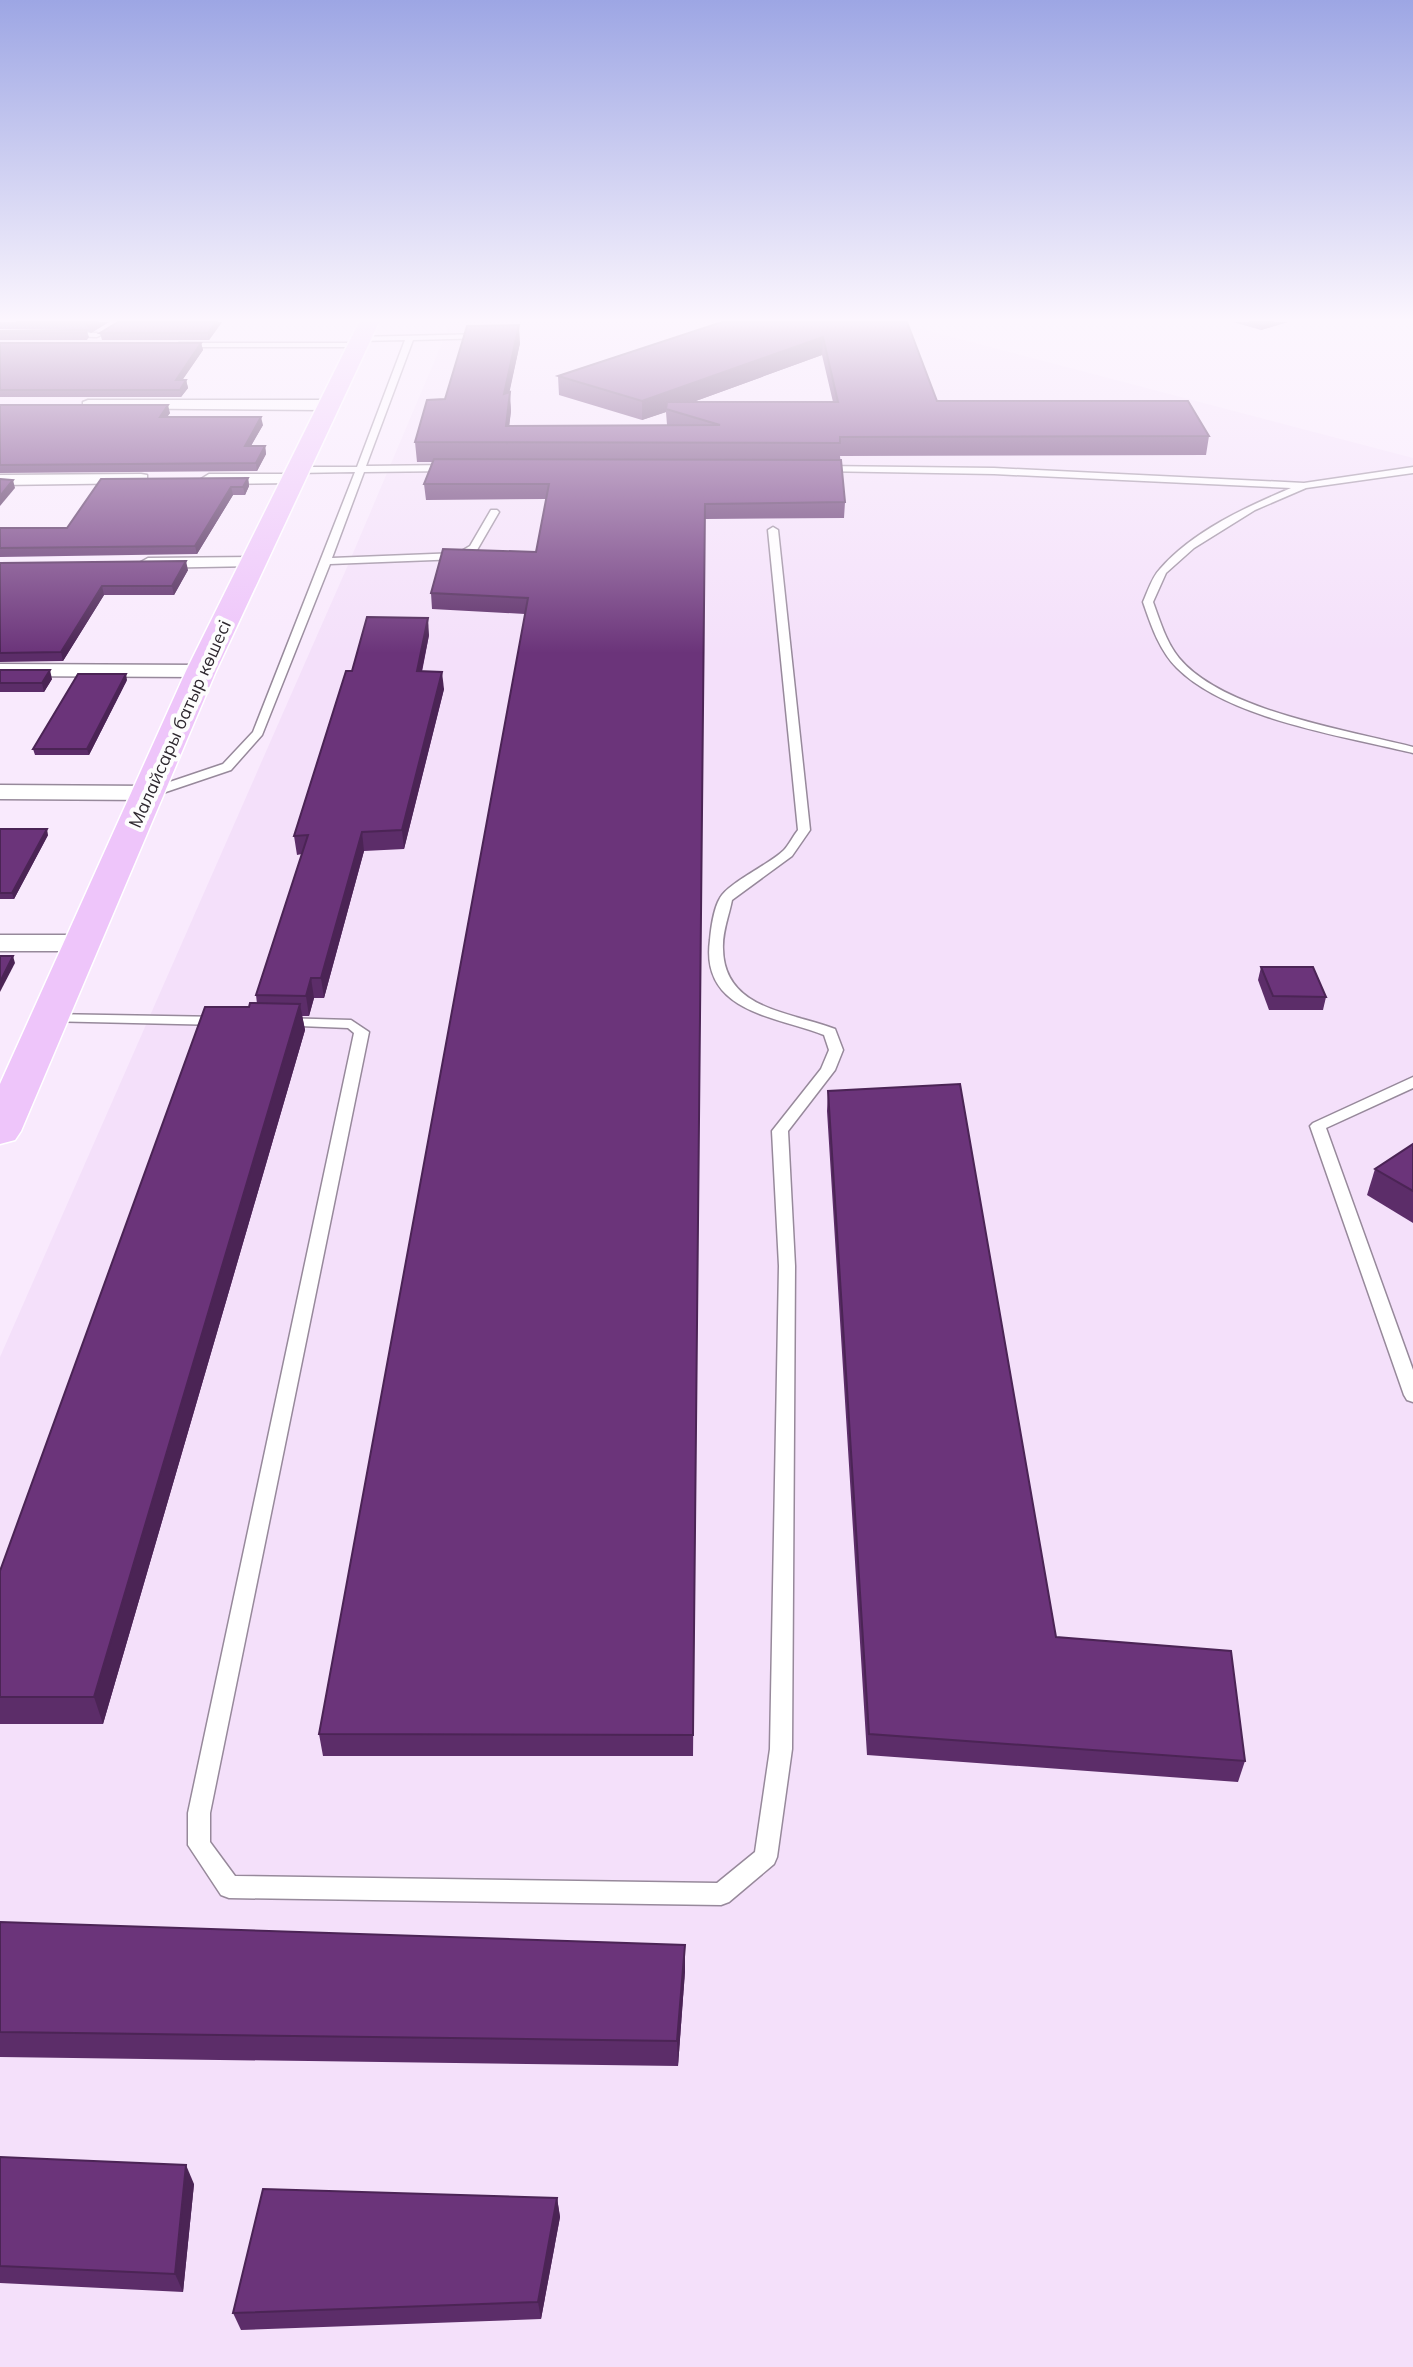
<svg xmlns="http://www.w3.org/2000/svg" width="1413" height="2367" font-family="Mulish,sans-serif">
	<rect width="100%" height="100%" fill="#f9eafd"/>
	<!-- built -->
	<path fill="#f4e0fa" d="M451 322H895L1413 458V2367H0V1357L348 565Z"/>
	<g fill="none" stroke-linecap="round" stroke-linejoin="round">
		<!-- lane casing -->
		<g stroke="#97899b" stroke-width="3">
			<g id="lane">
				<path d="M64 332 97 333 101 335 97 337 67 336Z"/>
				<path d="M485 334 488 338 413 340 366 466 451 465 455 468 451 471 364 472 332 558 458 553 470 546 491 510H497L499 512 477 550 460 559 330 564 262 735 231 770 154 796H146V790L223 764 253 732 355 472 295 473 291 470 295 467H357L405 340 359 341 356 337Z"/>
				<path d="M179 343H356L360 345 356 347H182Z"/>
				<path d="M822 466 994 468 1304 483 1413 467V473L1306 488 1255 510 1194 548 1166 573 1153 602C1160 621 1166 642 1179 658 1223 711 1347 730 1413 747V753C1344 736 1228 719 1177 668 1159 650 1151 625 1143 602 1148 591 1152 577 1160 569 1193 531 1246 507 1291 488L994 474 819 471 818 469Z"/>
				<path d="M773 527 778 530 810 830 792 856 732 900C729 916 722 932 723 949 724 1010 791 1012 835 1029L843 1050 835 1070 788 1131 795 1266 792 1749 777 1857 774 1864 729 1902 721 1905 229 1898 221 1895 188 1845V1813L354 1033 348 1028 276 1025 274 1022 281 1018 351 1020 369 1032 210 1813V1842L235 1876 717 1883 755 1852 770 1749 779 1266 772 1131 821 1069 829 1050 824 1035C775 1016 700 1012 710 940 711 928 714 908 720 898 728 883 770 864 784 850 789 845 793 836 798 830L768 530Z"/>
				<path d="M49 1014 222 1017 229 1021 222 1025 44 1021 42 1018 44 1015Z"/>
				<path d="M1413 1077V1088L1326 1128 1413 1370V1402L1407 1400 1404 1395 1310 1126 1313 1123Z"/>
			</g>
		</g>
		<!-- street casing -->
		<g stroke="#97899b" stroke-width="3">
			<g id="street">
				<path d="M88 400H326L334 405 326 410 83 408V402Z"/>
				<path d="M141 474 147 475V483L0 485V475Z"/>
				<path d="M291 474 299 479 297 483 209 484 201 479 209 474Z"/>
				<path d="M254 557 263 562 260 566 148 568 139 563 148 558Z"/>
				<path d="M0 664 201 665 211 671 201 677 0 676Z"/>
				<path d="M0 785 150 786 161 793 150 800 0 799Z"/>
				<path d="M0 935H79L92 943 79 951H0Z"/>
			</g>
		</g>
		<!-- primary casing -->
		<g stroke="#fff" stroke-width="3">
			<path id="primary" d="M359 322H379L216 671 21 1131 15 1140 0 1144V1084L186 671Z"/>
		</g>
		<!-- lane -->
		<use href="#lane" fill="#fff" fill-rule="evenodd"/>
		<!-- street -->
		<use href="#street" fill="#fff" fill-rule="evenodd"/>
		<!-- primary -->
		<use href="#primary" fill="#eec5fa" fill-rule="evenodd"/>
	</g>
	<!-- wall -->
	<g fill="#5c2d69" fill-rule="evenodd">
		<path d="M0 322H109L91 333 87 331 89 337 87 340H0V331L86 330 0 329Z"/>
		<path d="M118 322H222L209 340H102L100 333Z"/>
		<path d="M907 322 937 401 1209 436 1206 455 840 456 845 502 844 518 705 519 693 1756H323L319 1734 525 614 432 609 431 593 536 552 546 499 426 500 424 484 432 462H417L415 442 445 399 520 343 509 392 511 411 509 425H667L666 412 642 420 559 395 558 376ZM822 355 833 402H693Z"/>
		<path d="M1233 322H1288L1261 330Z"/>
		<path d="M0 343H201L203 350 182 380H186L188 388 181 397H0Z"/>
		<path d="M0 405 170 413 167 417 263 425 251 446H265L266 454 257 471 0 473Z"/>
		<path d="M248 478 249 486 245 495H233L197 554 0 557V528H67Z"/>
		<path d="M0 563 188 570 174 595H104L63 661 0 662Z"/>
		<path d="M429 635 422 672 444 689 404 849 364 851 324 998H314L309 1016H302L305 1030 103 1724H0V1571L249 1007 257 1004 256 995 302 854 297 855 294 836 352 671Z"/>
		<path d="M0 670 52 679 44 692H0Z"/>
		<path d="M127 680 89 755H35L33 749Z"/>
		<path d="M0 829 48 835 14 899H0Z"/>
		<path d="M1261 967 1326 997 1323 1010H1269L1258 980Z"/>
		<path d="M828 1091 1056 1637 1245 1761 1238 1782 867 1755 827 1111Z"/>
		<path d="M1413 1144V1223L1367 1195 1375 1169Z"/>
		<path d="M0 1922 685 1945V1971L678 2066 0 2057Z"/>
		<path d="M0 2157 194 2184 183 2292 0 2283Z"/>
		<path d="M557 2198 560 2217 541 2319 241 2330 233 2313Z"/>
	</g>
	<!-- shaded-wall -->
	<g fill="#4b2455">
		<path d="M96 322H109L91 333 89 326Z"/>
		<path d="M216 322H222L209 340 208 333Z"/>
		<path d="M1274 322H1288L1261 330 1262 326Z"/>
		<path d="M519 325 520 343 505 413 504 394Z"/>
		<path d="M823 337 822 355 671 410 666 409V412L642 420V401Z"/>
		<path d="M201 343 203 350 177 388 176 380Z"/>
		<path d="M186 380 188 388 181 397 180 390Z"/>
		<path d="M510 392 511 411 507 445 506 426Z"/>
		<path d="M168 405 170 413 161 425 160 417Z"/>
		<path d="M261 417 263 425 246 454 245 446Z"/>
		<path d="M265 446 266 454 257 471 256 463Z"/>
		<path d="M248 478 249 486 245 495 243 487Z"/>
		<path d="M13 480 15 488 0 506V496Z"/>
		<path d="M231 487 233 495 197 554 195 546Z"/>
		<path d="M186 561 188 570 174 595 172 586Z"/>
		<path d="M102 586 104 595 63 661 61 652Z"/>
		<path d="M428 618 429 635 418 689 417 671Z"/>
		<path d="M50 670 52 679 44 692 42 683Z"/>
		<path d="M442 672 444 689 404 849 402 830Z"/>
		<path d="M126 674 127 680 89 755 87 749Z"/>
		<path d="M47 829 48 835 14 899 12 893Z"/>
		<path d="M362 832 364 851 324 998 321 978Z"/>
		<path d="M13 956 15 963 0 992V982Z"/>
		<path d="M311 978 314 998 309 1016 306 996Z"/>
		<path d="M300 1004 305 1030 103 1724 94 1697Z"/>
		<path d="M685 1945V1971L678 2066 677 2041Z"/>
		<path d="M186 2165 194 2184 183 2292 175 2274Z"/>
		<path d="M557 2198 560 2217 541 2319 538 2302Z"/>
	</g>
	<!-- building -->
	<g fill="#6b347a" stroke="#4b2455" stroke-width="2">
		<path d="M16 322H96L89 326 83 322Z"/>
		<path d="M118 322H216L208 333H100Z"/>
		<path d="M722 322H907L937 401H1188L1209 436 840 437V443L415 442 427 400 445 399 467 326 519 325 504 394 510 392 506 426 720 425 666 409 667 402H838L823 337 642 401 558 376Z"/>
		<path d="M1249 322H1274L1262 326Z"/>
		<path d="M87 330 86 333H0V331Z"/>
		<path d="M0 343H201L176 380H186L180 390H0Z"/>
		<path d="M0 405H168L160 417H261L245 446H265L256 463 0 465Z"/>
		<path d="M434 459 841 460 845 502 705 504 693 1735 319 1734 528 598 431 593 443 549 536 552 549 484H424Z"/>
		<path d="M248 478 243 487H231L195 546 0 548V528H67L101 479Z"/>
		<path d="M0 479 13 480 0 496Z"/>
		<path d="M186 561 172 586H102L61 652 0 653V563Z"/>
		<path d="M367 617 428 618 417 671 442 672 402 830 362 832 321 978H311L306 996 256 995 308 835 294 836 346 671H352Z"/>
		<path d="M0 670H50L42 683H0Z"/>
		<path d="M78 674H126L87 749H33Z"/>
		<path d="M0 829H47L12 893H0Z"/>
		<path d="M0 956H13L0 982Z"/>
		<path d="M1261 967H1313L1326 997 1273 996Z"/>
		<path d="M250 1003 300 1004 94 1697H0V1571L205 1007H249Z"/>
		<path d="M960 1084 1056 1637 1231 1651 1245 1761 869 1734 828 1091Z"/>
		<path d="M1413 1144V1191L1375 1169Z"/>
		<path d="M0 1922 685 1945 677 2041 0 2032Z"/>
		<path d="M0 2157 186 2165 175 2274 0 2266Z"/>
		<path d="M263 2189 557 2198 538 2302 233 2313Z"/>
	</g>
	<!-- sky -->
	<linearGradient id="sky" x2="0" y2="1"><stop stop-color="#9da6e4"/><stop offset="0.49" stop-color="#fcf6fe"/><stop offset="1" stop-color="#fcf6fe" stop-opacity="0"/></linearGradient>
	<rect width="1413" height="653" fill="url(#sky)"/>
	<g text-anchor="middle" stroke-width="8" stroke-linejoin="round" paint-order="stroke">
		<!-- far-street labels -->
		<g font-size="18" fill="#2e282f" stroke="#fdfdfd">
			<text transform="translate(180 724) rotate(-66)" y="6">Малайсары батыр көшесі</text>
		</g>
	</g>
</svg>
